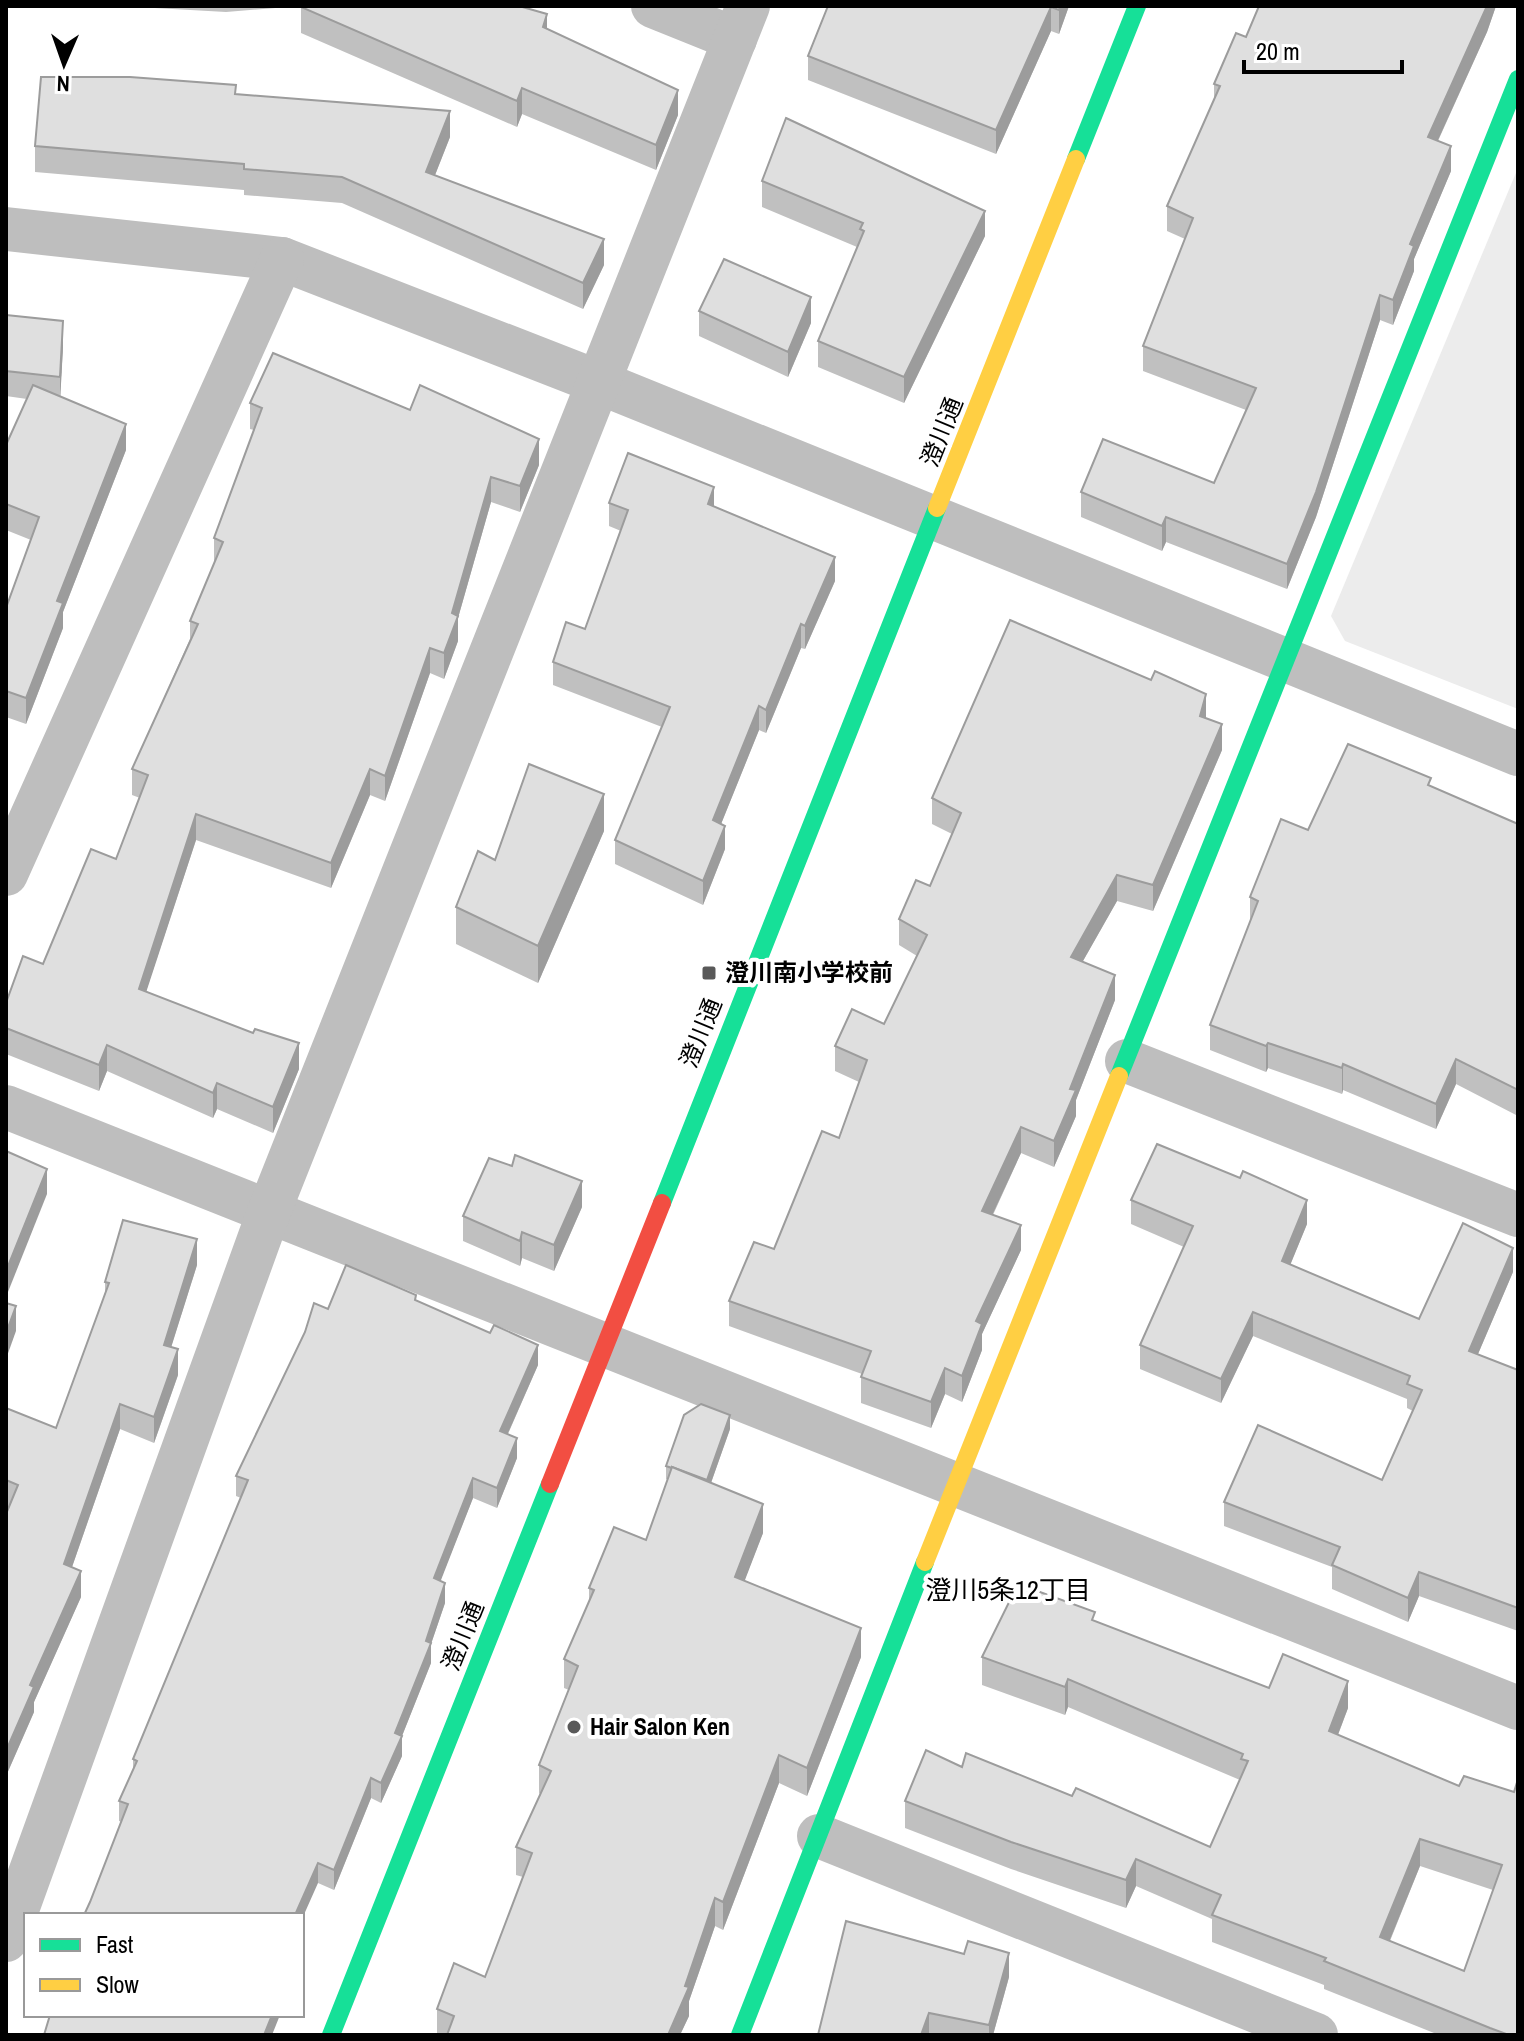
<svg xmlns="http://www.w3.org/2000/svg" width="1524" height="2041" font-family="'Archivo Narrow','Noto Sans JP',sans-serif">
	<rect width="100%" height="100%" fill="#fff"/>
	<!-- green -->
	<path fill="#ececec" d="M1518 168V709L1345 641 1331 616Z"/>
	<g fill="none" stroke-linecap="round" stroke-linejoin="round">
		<!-- street -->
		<g stroke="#bebebe" stroke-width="44">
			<path d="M653 6 735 39"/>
			<path d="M6 229 282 259 598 382 1518 754"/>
			<path d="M6 874 282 259"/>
			<path d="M1127 1061 1518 1215"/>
			<path d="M6 1107 1518 1708"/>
			<path d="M819 1836 1316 2035"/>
			<path d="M6 1940 270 1209 748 6"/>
		</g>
		<!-- fast -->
		<g stroke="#16e098" stroke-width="18">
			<path d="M1076 159 1137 6"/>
			<path d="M1119 1076 1518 79"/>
			<path d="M662 1203 937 508"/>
			<path d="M331 2035 550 1484"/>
			<path d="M740 2035 925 1562"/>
		</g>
		<!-- slow -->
		<g stroke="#ffcf43" stroke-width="18">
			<path d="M937 508 1076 159"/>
			<path d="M925 1562 1119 1076"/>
		</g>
		<!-- jam -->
		<path stroke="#f24e42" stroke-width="18" d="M550 1484 662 1203"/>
	</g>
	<!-- wall -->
	<g fill="#c0c0c0" fill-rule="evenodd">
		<path d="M137 6H300L226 12 137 7Z"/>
		<path d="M828 6H1069L1059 34 1051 31 996 154 808 80V56Z"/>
		<path d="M1259 6H1496L1487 32 1438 141 1451 171 1414 259V271L1393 325 1380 320 1316 517 1287 589 1166 542 1162 551 1081 517V492L1214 483 1246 410 1143 371V346L1185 239 1167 231V206L1214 99V84L1246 37Z"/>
		<path d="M301 7 547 29 678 115 656 170 522 114 517 127 301 33Z"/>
		<path d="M236 94 450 137 435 175 604 265 583 309 342 203 244 195V190L35 172V146Z"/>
		<path d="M762 181 985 236 904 403 818 367V341L857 247 762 207Z"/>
		<path d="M699 311 811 323 788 377 699 336Z"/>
		<path d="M6 315 63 347 60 397 126 450 63 612V628L26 724 6 717V608L31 540 6 530V445L27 399 6 396Z"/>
		<path d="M250 403 539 465 520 512 491 502 458 618V641L444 679 430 673 385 801 370 795 331 888 196 840 146 991 299 1069 273 1133 217 1109 213 1118 107 1071 99 1091 6 1054V1003L43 964 116 859 140 798 132 795V769L190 639V621L214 563V538L254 430 250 429Z"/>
		<path d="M609 503 714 506 835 581 805 649 801 648 766 733 759 730 721 824 725 849 703 905 615 864V840L662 727 553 685V662L585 629 621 531 609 526Z"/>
		<path d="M1206 718 1222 750 1153 911 1117 901 1083 961 1115 1000 1076 1100V1116L1054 1167 1021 1153 993 1215 1021 1250 982 1334V1350L962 1402 945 1394 931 1428 861 1403V1377L862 1374 729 1326V1301L774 1249 839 1138 859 1082 835 1071V1046L884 1024 917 956 899 945V919L930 886 952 834 932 824V798Z"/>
		<path d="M1431 787 1518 824V1116L1456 1084 1436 1129 1343 1090 1342 1094 1268 1068 1266 1072 1210 1050V1025L1250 922V897L1308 830Z"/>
		<path d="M604 831 538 983 456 944V907L495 860Z"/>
		<path d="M1131 1200 1307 1224 1290 1265 1419 1319 1513 1272 1478 1354 1518 1370V1631L1419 1596 1408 1622 1332 1589V1567L1224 1526V1502L1382 1480 1413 1411 1407 1408V1399L1253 1336 1221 1403 1140 1369V1345L1184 1247 1131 1224Z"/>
		<path d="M582 1207 554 1271 522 1258 520 1266 463 1241V1216Z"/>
		<path d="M197 1265 171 1347 178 1375 154 1443 120 1429 72 1567 81 1597 34 1702V1712L6 1776V1514L9 1507 6 1506V1408L56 1428 105 1294V1282Z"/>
		<path d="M416 1300 538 1365 508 1434 517 1458 497 1508 473 1498 440 1581 445 1603 431 1644V1663L402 1736V1756L381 1803 371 1798 334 1890 318 1883 90 1902 122 1822 119 1821V1801L133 1770V1759L241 1498 236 1496V1476L328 1309Z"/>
		<path d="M730 1429 711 1483 763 1533 744 1581 861 1657 807 1796 779 1783 723 1930 715 1926 689 2001V2016L680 2035H437V2009L485 1977 523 1877 516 1875V1847L540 1794 539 1793V1765L569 1690 564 1688V1659L589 1602V1588L646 1540 668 1480 666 1479V1466Z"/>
		<path d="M1095 1621 1269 1688 1348 1708 1338 1735 1459 1786 1514 1792 1518 2035H1439L1324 1989V1985L1212 1942V1919L1136 1886 1126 1908 1011 1869 905 1828V1801L962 1767 1072 1796 1210 1847 1240 1780 1068 1707 1065 1715 982 1685V1657ZM1420 1866 1493 1890 1464 1971 1390 1941Z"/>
		<path d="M1009 1977 993 2035H818Z"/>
	</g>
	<!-- shaded-wall -->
	<g fill="#9c9c9c">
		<path d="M1060 6H1069L1059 34V10Z"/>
		<path d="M1487 6H1496L1487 32 1428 162V137Z"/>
		<path d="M1051 7V31L996 154V130Z"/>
		<path d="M547 14V40L543 27Z"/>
		<path d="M522 88V114L517 127V101Z"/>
		<path d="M678 90V115L656 170V145Z"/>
		<path d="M450 111V137L426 198V172Z"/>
		<path d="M1451 146V171L1414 259V271L1393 325V300L1410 244Z"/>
		<path d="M985 211V236L904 403V377Z"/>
		<path d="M604 239V265L583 309V283Z"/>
		<path d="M1380 295V320L1316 517 1287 589V564Z"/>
		<path d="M811 297V323L788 377V352Z"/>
		<path d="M63 321V347L60 403V377Z"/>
		<path d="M126 424V450L63 612V628L26 724V698L57 601Z"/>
		<path d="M539 439V465L520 512V486Z"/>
		<path d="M491 477V502L458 618V641L444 679V653L452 613Z"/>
		<path d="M714 487V510L708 504Z"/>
		<path d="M1166 517V542L1162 551V526Z"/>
		<path d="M835 557V581L805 649V626Z"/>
		<path d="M801 624V648L766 733V710Z"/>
		<path d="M430 648V673L385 801V776Z"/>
		<path d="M1206 694V720L1200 716Z"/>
		<path d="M759 706V730L713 844V820Z"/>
		<path d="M1222 724V750L1153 911V885Z"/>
		<path d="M370 769V795L331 888V863Z"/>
		<path d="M604 794V831L538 983V946Z"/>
		<path d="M196 814V840L139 1014V989Z"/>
		<path d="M725 826V849L703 905V881Z"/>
		<path d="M1117 875V901L1071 982V957Z"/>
		<path d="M1115 975V1000L1076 1100V1116L1054 1167V1141L1070 1089Z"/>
		<path d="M299 1043V1069L273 1133V1107Z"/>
		<path d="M1268 1043V1068L1266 1072V1046Z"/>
		<path d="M107 1045V1071L99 1091V1065Z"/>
		<path d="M1456 1059V1084L1436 1129V1104Z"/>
		<path d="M1343 1064V1090L1342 1094V1068Z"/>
		<path d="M217 1083V1109L213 1118V1093Z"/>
		<path d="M1021 1127V1153L982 1237V1211Z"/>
		<path d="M47 1169V1194L6 1297V1271Z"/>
		<path d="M582 1181V1207L554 1271V1245Z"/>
		<path d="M1307 1200V1224L1282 1285V1261Z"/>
		<path d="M1021 1225V1250L982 1334V1350L962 1402V1376L976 1321Z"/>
		<path d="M522 1232V1258L520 1266V1241Z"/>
		<path d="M197 1239V1265L164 1370V1345Z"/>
		<path d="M1513 1248V1272L1469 1375V1351Z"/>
		<path d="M16 1306V1331L6 1359V1333Z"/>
		<path d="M1253 1312V1336L1221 1403V1379Z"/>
		<path d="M538 1345V1365L500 1451V1431Z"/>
		<path d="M178 1349V1375L154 1443V1417Z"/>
		<path d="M945 1368V1394L931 1428V1402Z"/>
		<path d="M120 1404V1429L64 1590V1564Z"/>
		<path d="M730 1415V1429L707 1494V1480Z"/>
		<path d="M517 1438V1458L497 1508V1488Z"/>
		<path d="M473 1478V1498L434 1598V1578Z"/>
		<path d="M763 1504V1533L735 1606V1577Z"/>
		<path d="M81 1571V1597L34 1702V1712L6 1776V1751L30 1685Z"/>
		<path d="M1419 1572V1596L1408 1622V1598Z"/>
		<path d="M445 1583V1603L431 1644V1663L402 1736V1756L381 1803V1783L395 1733Z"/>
		<path d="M861 1628V1657L807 1796V1768Z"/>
		<path d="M1068 1679V1707L1065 1715V1687Z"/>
		<path d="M1348 1681V1708L1329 1758V1731Z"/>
		<path d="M779 1755V1783L723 1930V1902Z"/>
		<path d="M371 1778V1798L334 1890V1870Z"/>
		<path d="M1420 1839V1866L1380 1964V1937Z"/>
		<path d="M1136 1859V1886L1126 1908V1880Z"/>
		<path d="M318 1863V1883L302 1919V1915H295Z"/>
		<path d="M715 1898V1926L689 2001V2016L680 2035H668Z"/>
		<path d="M1009 1953V1977L993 2035H989V2025Z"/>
		<path d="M929 2013V2035H921Z"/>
		<path d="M272 2015H280L272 2035H264Z"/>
	</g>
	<!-- building -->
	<g fill="#dfdfdf" stroke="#9c9c9c" stroke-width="2" fill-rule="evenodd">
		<path d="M302 6H519L547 14 543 27 678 90 656 145 522 88 517 101 301 7Z"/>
		<path d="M828 6H1060L1059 10 1051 7 996 130 808 56Z"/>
		<path d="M1259 6H1487L1428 137 1451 146 1410 244 1414 246 1393 300 1380 295 1316 492 1287 564 1166 517 1162 526 1081 492 1103 439 1214 483 1256 388 1143 346 1193 218 1167 206 1220 86 1214 84 1236 33 1246 37Z"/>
		<path d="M41 77H130L236 85 235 94 450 111 426 172 604 239 583 283 342 177 244 169V164L35 146Z"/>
		<path d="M786 118 985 211 904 377 818 341 864 231 860 229 863 223 762 181Z"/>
		<path d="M724 259 811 297 788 352 699 311Z"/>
		<path d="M6 315 63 321 60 377 6 371Z"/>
		<path d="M273 353 410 410 420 385 539 439 520 486 491 477 452 613 458 616 444 653 430 648 385 776 370 769 331 863 196 814 139 989 253 1033 255 1029 299 1043 273 1107 217 1083 213 1093 107 1045 99 1065 6 1028V1003L23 956 43 964 91 849 116 859 148 775 132 769 198 624 190 621 223 542 214 538 262 408 250 403Z"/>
		<path d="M33 385 126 424 57 601 63 603 26 698 6 691V608L39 517 6 504V445Z"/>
		<path d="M628 453 714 487 708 504 835 557 805 626 801 624 766 710 759 706 713 820 725 826 703 881 615 840 670 707 553 662 566 622 585 629 628 510 609 503Z"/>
		<path d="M1010 620 1151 680 1155 671 1206 694 1200 716 1222 724 1153 885 1117 875 1071 957 1115 975 1070 1089 1076 1090 1054 1141 1021 1127 982 1211 1021 1225 976 1321 982 1324 962 1376 945 1368 931 1402 861 1377 871 1351 729 1301 754 1242 774 1249 822 1131 839 1138 867 1060 835 1046 852 1009 884 1024 927 935 899 919 916 880 930 886 961 813 932 798Z"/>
		<path d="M1348 744 1431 778 1428 785 1518 824V1090L1456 1059 1436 1104 1343 1064 1342 1068 1268 1043 1266 1046 1210 1025 1258 901 1250 897 1281 819 1308 830Z"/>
		<path d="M529 764 604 794 538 946 456 907 478 851 495 860Z"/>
		<path d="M1157 1144 1240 1178 1243 1171 1307 1200 1282 1261 1419 1319 1463 1223 1513 1248 1469 1351 1518 1370V1608L1419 1572 1408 1598 1332 1565 1340 1547 1224 1502 1258 1425 1382 1480 1422 1390 1407 1384 1410 1376 1253 1312 1221 1379 1140 1345 1193 1226 1131 1200Z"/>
		<path d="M6 1151 47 1169 6 1271Z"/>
		<path d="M515 1155 582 1181 554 1245 522 1232 520 1241 463 1216 489 1158 512 1166Z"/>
		<path d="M123 1220 197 1239 164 1345 178 1349 154 1417 120 1404 64 1564 81 1571 30 1685 34 1687 6 1751V1514L18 1485 6 1480V1408L56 1428 109 1283 105 1282Z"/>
		<path d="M346 1265 416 1295 415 1300 490 1333 494 1325 538 1345 500 1431 517 1438 497 1488 473 1478 434 1578 445 1583 426 1641 431 1643 395 1733 402 1736 381 1783 371 1778 334 1870 318 1863 295 1915H84L90 1902 128 1804 119 1801 137 1761 133 1759 248 1480 236 1476 305 1332 314 1303 328 1309Z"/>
		<path d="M6 1303 16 1306 6 1333Z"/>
		<path d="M701 1404 730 1415 707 1480 672 1467V1468L666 1466 684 1415Z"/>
		<path d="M672 1467 763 1504 735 1577 861 1628 807 1768 779 1755 723 1902 715 1898 685 1986 689 1987 668 2035H447L454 2016 437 2009 454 1963 485 1977 532 1853 516 1847 551 1771 539 1765 578 1666 564 1659 594 1590 589 1588 614 1527 646 1540Z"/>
		<path d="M1018 1584 1095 1612 1092 1620 1269 1688 1283 1654 1348 1681 1329 1731 1459 1786 1464 1776 1514 1792 1518 1779V2035H1509L1490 2028 1324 1961 1326 1958 1212 1915 1221 1895 1136 1859 1126 1880 1011 1842 905 1801 926 1750 962 1767 966 1753 1072 1796 1076 1788 1210 1847 1248 1761 1241 1759 1243 1754 1068 1679 1065 1687 982 1657ZM1420 1839 1502 1865 1464 1971 1380 1937Z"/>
		<path d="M846 1921 964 1954 968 1941 1009 1953 989 2025 929 2013 921 2035H818Z"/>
		<path d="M50 2015H272L264 2035H44Z"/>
	</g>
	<!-- markers -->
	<g fill="#595959" stroke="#fff" stroke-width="3">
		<rect x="701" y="965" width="16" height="16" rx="4"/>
		<circle cx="574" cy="1727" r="8"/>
	</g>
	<g text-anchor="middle" stroke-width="8" stroke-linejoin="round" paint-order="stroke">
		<!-- street labels -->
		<g font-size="24" fill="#000" stroke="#fff">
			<text transform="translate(942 432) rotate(-68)" y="8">澄川通</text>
			<text transform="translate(701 1033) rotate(-68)" y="8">澄川通</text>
			<text transform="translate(463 1636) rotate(-68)" y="8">澄川通</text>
		</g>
		<!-- poi labels -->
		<g font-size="24" font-weight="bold" fill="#000" stroke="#fff" text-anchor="start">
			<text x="725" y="981">澄川南小学校前</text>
			<text x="590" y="1735">Hair Salon Ken</text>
		</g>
		<!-- neighbourhood labels -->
		<g font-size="26" fill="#000" stroke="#fff">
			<text x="1008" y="1599">澄川5条12丁目</text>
		</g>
	</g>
	<!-- border -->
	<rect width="1524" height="2041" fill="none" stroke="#000000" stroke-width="16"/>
	<!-- legend -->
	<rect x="24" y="1913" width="280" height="104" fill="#ffffff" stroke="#999999" stroke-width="2"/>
	<rect x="40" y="1939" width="40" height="12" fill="#16e098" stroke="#999999" stroke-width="2"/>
	<text x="96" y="1953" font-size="24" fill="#000000">Fast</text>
	<rect x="40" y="1979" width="40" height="12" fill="#ffcf43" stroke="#999999" stroke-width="2"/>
	<text x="96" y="1993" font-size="24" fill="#000000">Slow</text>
	<!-- north arrow -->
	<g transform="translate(64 64) rotate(182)" stroke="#ffffff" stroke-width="6" paint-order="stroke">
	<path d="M0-6L14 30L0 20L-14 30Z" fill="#000000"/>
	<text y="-12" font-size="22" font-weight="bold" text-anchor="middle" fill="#000000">N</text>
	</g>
	<!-- scale -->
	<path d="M1244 60v12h158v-12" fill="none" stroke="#000000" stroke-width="4"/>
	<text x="1256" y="60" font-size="24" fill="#000000" stroke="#ffffff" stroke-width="6" paint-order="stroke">20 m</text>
</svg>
